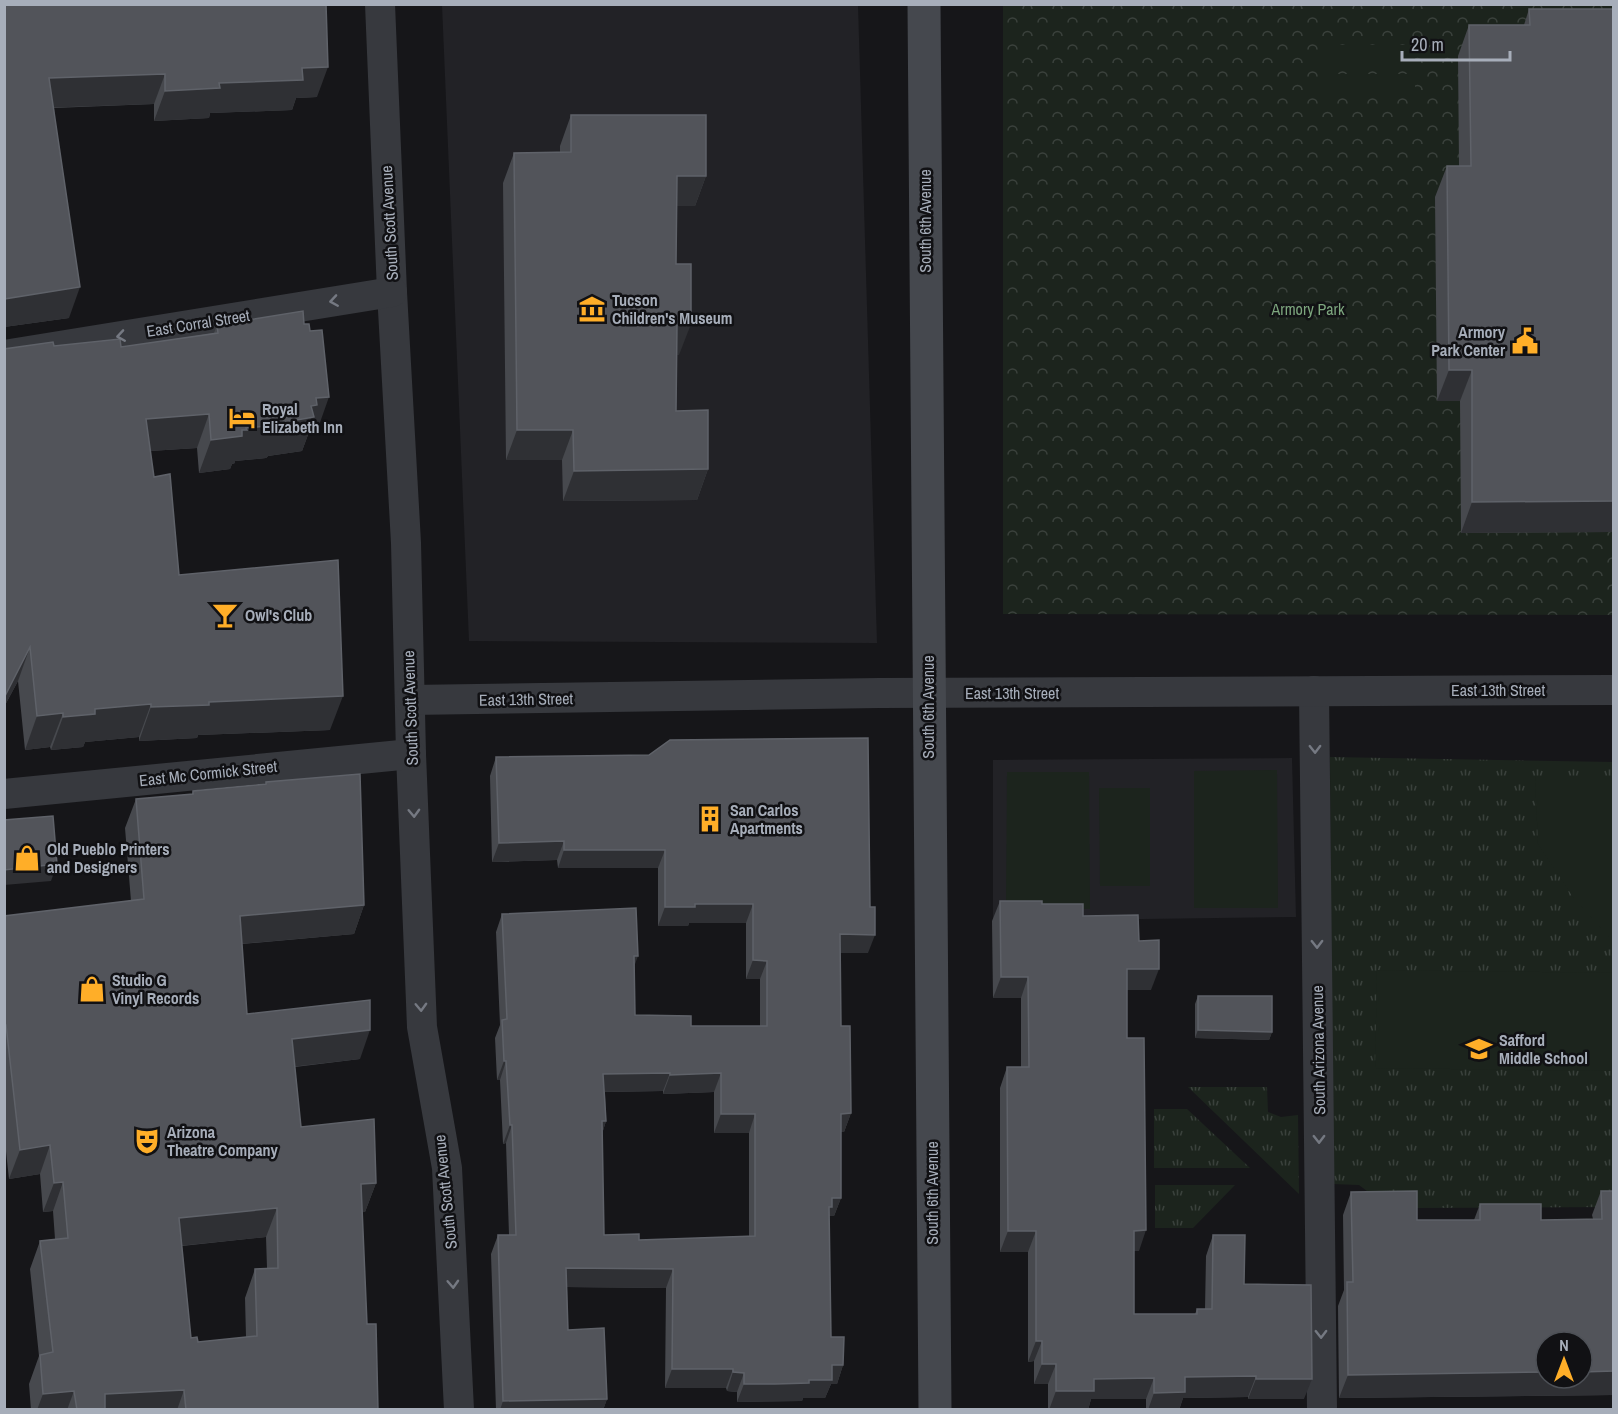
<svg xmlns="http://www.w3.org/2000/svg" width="1618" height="1414" font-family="'Archivo Narrow',sans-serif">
	<defs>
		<pattern id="grass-tufts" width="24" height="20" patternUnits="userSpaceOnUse" patternTransform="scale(1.5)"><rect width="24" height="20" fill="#1c241d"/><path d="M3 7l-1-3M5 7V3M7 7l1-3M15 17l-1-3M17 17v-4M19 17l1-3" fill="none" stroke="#3a413c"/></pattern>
		<pattern id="forest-crowns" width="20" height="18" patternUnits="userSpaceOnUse" patternTransform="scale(1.5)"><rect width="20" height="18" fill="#1c241d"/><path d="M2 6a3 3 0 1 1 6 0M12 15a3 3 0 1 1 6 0" fill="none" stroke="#3a413c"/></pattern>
	</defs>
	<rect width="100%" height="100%" fill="#161619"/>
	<!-- built -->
	<g fill="#222226">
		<path d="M442 5H858L877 643 469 641Z"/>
		<path d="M1292 758 1296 917 993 921V760Z"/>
	</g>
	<!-- grass -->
	<g fill="url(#grass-tufts)">
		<path d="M1330 757 1613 762V1207L1413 1208 1371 1194 1359 1185 1333 1184Z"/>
		<path d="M1188 1087H1267L1268 1112 1281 1117 1298 1115 1299 1194Z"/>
		<path d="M1154 1109H1187L1250 1168H1154Z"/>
		<path d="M1155 1185H1235L1193 1228H1155Z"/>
	</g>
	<!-- forest -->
	<path fill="url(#forest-crowns)" d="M1003 5H1613V615L1003 614Z"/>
	<!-- garden -->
	<g fill="#1c241d">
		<rect x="1318" y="45" width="97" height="20"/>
		<rect x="1318" y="74" width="97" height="19"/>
		<path d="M1277 770 1278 908H1194V771Z"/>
		<path d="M1007 772H1089L1090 909H1006Z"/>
		<path d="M1535 776H1613V939L1609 937 1573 897 1538 844Z"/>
		<path d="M1099 788H1150V886H1100Z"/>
		<path d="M1377 970 1613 973V1071L1375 1068Z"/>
	</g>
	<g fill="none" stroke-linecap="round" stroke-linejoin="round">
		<!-- minor -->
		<g stroke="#37393e" stroke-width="30">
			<path d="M380 4 392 292 406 543 411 754 422 1027 447 1168 459 1410"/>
			<path d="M4 355 392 292"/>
			<path d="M1314 691 1322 1410"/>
			<path d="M410 700 879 693 1614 690"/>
			<path d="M4 794 411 754"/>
		</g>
		<!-- secondary -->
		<path stroke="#45484e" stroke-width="33" d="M924 4 935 1410"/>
	</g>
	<!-- wall -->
	<g fill="#47494e" fill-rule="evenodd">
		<path d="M4 4 317 97 296 98 292 110 210 113 209 118 154 121V104L54 108 69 318 4 327Z"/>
		<path d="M1529 9H1614V532L1461 533 1460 401H1437L1435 197 1447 166H1459L1458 56 1469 25H1524Z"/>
		<path d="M571 115 706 176 695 206H676V264L679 355H677L676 411 708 469 697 500 563 501 562 460H506L503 183 514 153 560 152V146Z"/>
		<path d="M304 324 317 431 309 432 302 451 268 456 266 458 235 461V463L232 464 230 469 199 473 197 448 150 451 154 477 179 575 330 730 198 735 197 738 139 741V737L85 742 83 747 51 750 50 747 25 750 18 681 4 707V349L54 346 121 347 214 333 217 325Z"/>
		<path d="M496 757 868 953H840L841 1026 851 1113 844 1132H841V1198L834 1216H829L831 1337 843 1365 837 1384H831L825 1398H803L802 1401 737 1402V1392L727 1391 726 1388H665L666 1288 567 1287 568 1330 607 1399 603 1410H496L491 1254 498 1235H509L506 1143 503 1144 500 1080H497L495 1038 500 1025 496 932 502 914 634 966 635 1015 691 1026H760V979H746V923H689L688 926H658V868H558L557 860 492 862 490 776ZM663 1091V1094L714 1092V1133H749V1236L639 1240 604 1235 602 1134 606 1121 605 1092Z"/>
		<path d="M266 782 364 905 354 934 242 944 247 1014 360 1059 295 1067 301 1127 376 1183 365 1212H362L367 1324 378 1410H31L29 1384 39 1356 30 1269 40 1241 55 1239 53 1211 43 1212 40 1174 9 1179 4 1133V916L131 901 125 828 136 799 192 794 193 791 266 784ZM266 1237 267 1268 255 1269 245 1298 246 1337 198 1342 191 1338 182 1246Z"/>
		<path d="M1000 901 1042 904 1083 916 1139 941 1151 990H1127V1038L1139 1251H1134V1314H1195L1197 1309H1205L1206 1256 1213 1235 1244 1284 1304 1399H1248V1397L1183 1398 1179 1410H1146V1399H1091L1088 1410H1048V1384H1034V1361L1028 1362V1252H1000V1088L1007 1067H1021V998H993L992 921Z"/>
		<path d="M1198 996 1272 1032 1269 1040 1195 1038V1004Z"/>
		<path d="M1601 1191H1614V1395L1339 1398 1338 1306 1344 1290 1343 1215 1351 1192 1417 1220H1474L1480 1204 1541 1220 1593 1219 1592 1215Z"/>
	</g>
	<!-- shaded-wall -->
	<g fill="#2f3034">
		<path d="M328 67 317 97 296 98 292 110 210 113 209 118 154 121 165 91 219 83 302 68Z"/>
		<path d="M165 74 154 104 39 108 49 78Z"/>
		<path d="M677 176H706L695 206H665Z"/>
		<path d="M80 287 69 318 4 327V299Z"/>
		<path d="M691 324 679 355H666L677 325Z"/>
		<path d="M1449 370H1472L1460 401H1437Z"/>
		<path d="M329 397 317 431 309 432 302 451 268 456 266 458 235 461V463L232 464 230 469 199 473 211 440 242 430 246 428 280 423 311 406 316 398Z"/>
		<path d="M209 414 197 448 134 452 146 419Z"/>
		<path d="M517 430H573L562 460H506Z"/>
		<path d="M708 469 697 500 563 501 574 471Z"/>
		<path d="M1614 501V532L1461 533 1472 502Z"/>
		<path d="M30 647 18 681 4 707V698Z"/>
		<path d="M343 696 330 730 198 735 197 738 139 741 151 707 209 702Z"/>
		<path d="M151 704 139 737 85 742 83 747 51 750 63 717 95 709Z"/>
		<path d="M63 713 50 747 25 750 37 716Z"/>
		<path d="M564 841 557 860 492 862 499 843Z"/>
		<path d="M564 850H665L658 868H558Z"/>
		<path d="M57 864 51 881 4 885V870Z"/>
		<path d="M695 904H753L746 923H689L688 926H658L665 907Z"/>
		<path d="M364 905 354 934 229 945 240 916Z"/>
		<path d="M840 934 875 935 868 953H833Z"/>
		<path d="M634 956H638L631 975Z"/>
		<path d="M753 960 767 961 760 979H746Z"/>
		<path d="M1127 969H1159L1151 990H1120Z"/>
		<path d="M1001 977H1028L1021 998H993Z"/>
		<path d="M370 1030 360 1059 282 1068 292 1039Z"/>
		<path d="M1198 1030 1272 1032 1269 1040 1195 1038Z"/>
		<path d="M504 1061H506L500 1080H497Z"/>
		<path d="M670 1073 663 1091 597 1092 603 1074Z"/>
		<path d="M721 1073 714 1092 663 1094 670 1075Z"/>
		<path d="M851 1113 844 1132H834L841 1114Z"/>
		<path d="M721 1114H755L749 1133H714Z"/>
		<path d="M602 1121H606L600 1140Z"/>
		<path d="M510 1125H512L506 1143 503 1144Z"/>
		<path d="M50 1145 40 1174 9 1179 20 1150Z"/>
		<path d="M63 1182 53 1211 43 1212 54 1183Z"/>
		<path d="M376 1183 365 1212 351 1213 361 1184Z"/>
		<path d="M832 1198H841L834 1216H826Z"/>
		<path d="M277 1208 266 1237 169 1247 179 1218Z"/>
		<path d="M1146 1230 1139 1251H1126L1134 1231Z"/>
		<path d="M1008 1231H1036L1028 1252H1000Z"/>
		<path d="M566 1268 673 1269 666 1288 560 1287Z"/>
		<path d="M1036 1341H1042L1034 1361 1028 1362Z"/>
		<path d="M1042 1364H1056L1048 1384H1034Z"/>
		<path d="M832 1365H843L837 1384H831L825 1398H803L802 1401 737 1402 744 1384Z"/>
		<path d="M672 1369H733L726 1388H665Z"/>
		<path d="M1614 1371V1395L1339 1398 1348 1375 1546 1372V1378H1582V1372Z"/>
		<path d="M733 1372 744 1373 737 1392 727 1391Z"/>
		<path d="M1256 1376 1248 1397 1183 1398 1179 1410H1148L1154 1393 1185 1377Z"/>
		<path d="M1154 1378 1146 1399H1091L1088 1410H1049L1056 1391 1094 1379Z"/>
		<path d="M1256 1379H1312L1304 1399H1248Z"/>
		<path d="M184 1390 177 1410H100L105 1394Z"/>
		<path d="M74 1391 67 1410H37L43 1394Z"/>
		<path d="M607 1399 603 1410H500L503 1401Z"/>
	</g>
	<!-- building -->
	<g fill="#52545a" stroke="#5f6269" stroke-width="1.5" fill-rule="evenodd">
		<path d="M4 4H326L328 67 302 68 303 80 219 83 220 88 165 91V74L49 78 80 287 4 299Z"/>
		<path d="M1529 9H1614V501L1472 502V370H1449L1447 166H1471L1469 25H1530Z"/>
		<path d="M571 115H706V176H677L676 264H691V324L677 325 676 411 708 410V469L574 471 573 430H517L514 153 571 152Z"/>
		<path d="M303 311 304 324H309L310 331 322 330 329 397 316 398 317 405 311 406 314 417 280 423 278 425 246 428 247 430H242V436L211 440 209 414 146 419 154 477 170 474 179 575 338 560 343 696 209 702V705L151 707V704L95 709V714L63 717V713L37 716 30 647 4 698V349L53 342 54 346 120 339 121 347 218 333 217 325Z"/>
		<path d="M868 738 870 907H875V935L840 934 841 1026H850L851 1113 841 1114V1198H832V1207H829L831 1337H844L843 1365H832V1380H809V1383L775 1384H744V1373L733 1372V1369H672L673 1269 566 1268 568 1330 604 1328 607 1399 503 1401 498 1235H516L512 1125H510L506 1061H504L502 1020 507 1019 502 914 636 908 638 956H634L635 1015 691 1016V1026H767V961L753 960V904H695V907H665V850H564V841L499 843 496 757 649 755 670 740ZM670 1073V1075L721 1073V1114H755V1236L639 1240V1234L604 1235 602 1121H606L603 1074Z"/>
		<path d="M360 774 364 905 240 916 247 1014 370 1000V1030L292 1039 301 1127 374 1119 376 1183 361 1184 367 1324H376L378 1410H186L184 1390 105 1394V1410H77L74 1391 43 1394 40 1355 53 1352 40 1241 68 1238 63 1182 54 1183 50 1145 20 1150 6 1025H4V916L144 899 136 799 193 794V791L266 784V782ZM277 1208 278 1268 255 1269 257 1336 198 1342 197 1337 191 1338 179 1218Z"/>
		<path d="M53 816 57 864 4 870V820Z"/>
		<path d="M1000 901H1042V904H1083V916L1138 915 1139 941 1159 940V969H1127V1038H1144L1146 1230 1134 1231V1314H1197V1309H1212L1213 1235H1245L1244 1284 1311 1285 1312 1379H1256V1376L1185 1377V1392L1154 1393V1378L1094 1379V1391H1056V1364H1042V1341H1036V1231H1008L1007 1067H1029L1028 977H1001Z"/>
		<path d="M1198 996H1272V1032L1198 1030Z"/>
		<path d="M1417 1191V1220H1480V1204H1541V1220L1602 1219 1601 1191H1614V1371L1582 1372V1342H1546V1372L1348 1375 1347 1282H1353L1351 1192Z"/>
	</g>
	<!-- one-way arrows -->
	<defs><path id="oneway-chevron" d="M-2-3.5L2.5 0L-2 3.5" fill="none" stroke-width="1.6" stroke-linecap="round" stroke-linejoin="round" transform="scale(1.5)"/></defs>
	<g stroke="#757982">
		<use href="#oneway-chevron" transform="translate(334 301) rotate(171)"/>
		<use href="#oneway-chevron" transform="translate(121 336) rotate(171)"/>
		<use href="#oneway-chevron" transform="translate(1315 749) rotate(89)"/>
		<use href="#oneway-chevron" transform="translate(414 813) rotate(88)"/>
		<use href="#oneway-chevron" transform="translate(1317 944) rotate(89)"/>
		<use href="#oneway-chevron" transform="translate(421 1007) rotate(88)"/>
		<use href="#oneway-chevron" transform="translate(1319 1139) rotate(89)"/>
		<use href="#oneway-chevron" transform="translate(453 1284) rotate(87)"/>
		<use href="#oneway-chevron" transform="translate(1321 1334) rotate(89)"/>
	</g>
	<!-- icons -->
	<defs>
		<g id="museum-bare" transform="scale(2.07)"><path d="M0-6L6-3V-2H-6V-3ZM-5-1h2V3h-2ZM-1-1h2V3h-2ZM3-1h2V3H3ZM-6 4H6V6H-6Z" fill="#ffae28" stroke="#111114" stroke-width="2.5" paint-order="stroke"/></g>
		<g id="civic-bare" transform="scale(2.07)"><path d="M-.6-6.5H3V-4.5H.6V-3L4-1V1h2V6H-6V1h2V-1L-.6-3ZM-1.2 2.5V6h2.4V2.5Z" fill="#ffae28" stroke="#111114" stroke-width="2.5" paint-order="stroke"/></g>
		<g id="hotel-bare" transform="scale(2.07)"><path d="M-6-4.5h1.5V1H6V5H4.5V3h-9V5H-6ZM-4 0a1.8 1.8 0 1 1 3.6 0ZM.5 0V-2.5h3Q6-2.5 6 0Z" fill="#ffae28" stroke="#111114" stroke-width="2.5" paint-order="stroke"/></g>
		<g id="bar-bare" transform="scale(2.07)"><path d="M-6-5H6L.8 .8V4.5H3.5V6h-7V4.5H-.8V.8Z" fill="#ffae28" stroke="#111114" stroke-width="2.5" paint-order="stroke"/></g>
		<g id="building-bare" transform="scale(2.07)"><path d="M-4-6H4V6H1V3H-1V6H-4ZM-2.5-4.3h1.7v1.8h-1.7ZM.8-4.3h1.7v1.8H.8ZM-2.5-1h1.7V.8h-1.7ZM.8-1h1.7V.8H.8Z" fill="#ffae28" stroke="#111114" stroke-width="2.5" paint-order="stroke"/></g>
		<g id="shop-bare" transform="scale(2.07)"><path d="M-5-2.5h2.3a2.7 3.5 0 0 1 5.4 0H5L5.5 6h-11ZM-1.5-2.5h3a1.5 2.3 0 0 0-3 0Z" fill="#ffae28" stroke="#111114" stroke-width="2.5" paint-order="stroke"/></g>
		<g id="school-bare" transform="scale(2.07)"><path d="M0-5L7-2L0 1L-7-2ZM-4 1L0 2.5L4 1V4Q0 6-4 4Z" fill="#ffae28" stroke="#111114" stroke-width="2.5" paint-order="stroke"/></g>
		<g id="theatre-bare" transform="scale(2.07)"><path d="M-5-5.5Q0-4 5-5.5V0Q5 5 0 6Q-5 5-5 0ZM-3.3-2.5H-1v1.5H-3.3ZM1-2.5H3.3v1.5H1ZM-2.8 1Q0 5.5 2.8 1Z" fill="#ffae28" stroke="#111114" stroke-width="2.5" paint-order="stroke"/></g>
	</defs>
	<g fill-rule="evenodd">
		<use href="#museum-bare" x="592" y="309"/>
		<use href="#civic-bare" x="1525" y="341"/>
		<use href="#hotel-bare" x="242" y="418"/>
		<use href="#bar-bare" x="225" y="615"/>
		<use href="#building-bare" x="710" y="819"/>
		<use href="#shop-bare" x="27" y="858"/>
		<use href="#shop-bare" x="92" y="989"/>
		<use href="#school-bare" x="1479" y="1049"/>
		<use href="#theatre-bare" x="147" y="1141"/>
	</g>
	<g text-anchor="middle" stroke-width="5" stroke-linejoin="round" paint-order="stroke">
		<!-- street labels -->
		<g font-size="16" fill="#a7aeba" stroke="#111114">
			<text transform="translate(925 221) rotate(-90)" y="6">South 6th Avenue</text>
			<text transform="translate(389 223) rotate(-93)" y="6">South Scott Avenue</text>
			<text transform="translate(198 323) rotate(-9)" y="6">East Corral Street</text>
			<text x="1498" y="696">East 13th Street</text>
			<text x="1012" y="699">East 13th Street</text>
			<text transform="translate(526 699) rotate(-1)" y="6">East 13th Street</text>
			<text transform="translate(928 707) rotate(-90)" y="6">South 6th Avenue</text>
			<text transform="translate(410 708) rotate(-92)" y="6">South Scott Avenue</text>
			<text transform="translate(208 773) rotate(-6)" y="6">East Mc Cormick Street</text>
			<text transform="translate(1318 1050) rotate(-91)" y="6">South Arizona Avenue</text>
			<text transform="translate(445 1192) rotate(-96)" y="6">South Scott Avenue</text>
			<text transform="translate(932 1193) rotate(-90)" y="6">South 6th Avenue</text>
		</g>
		<!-- poi labels -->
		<g font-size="16" font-weight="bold" fill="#a7aeba" stroke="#111114" text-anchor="start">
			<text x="612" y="306">Tucson<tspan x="612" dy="18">Children's Museum</tspan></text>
			<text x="1505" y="338" text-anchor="end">Armory<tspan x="1505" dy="18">Park Center</tspan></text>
			<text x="262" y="415">Royal<tspan x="262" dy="18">Elizabeth Inn</tspan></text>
			<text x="245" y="621">Owl's Club</text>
			<text x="730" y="816">San Carlos<tspan x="730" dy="18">Apartments</tspan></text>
			<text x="47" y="855">Old Pueblo Printers<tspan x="47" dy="18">and Designers</tspan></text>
			<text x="112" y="986">Studio G<tspan x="112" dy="18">Vinyl Records</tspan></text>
			<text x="1499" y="1046">Safford<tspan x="1499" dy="18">Middle School</tspan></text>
			<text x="167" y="1138">Arizona<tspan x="167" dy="18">Theatre Company</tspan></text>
		</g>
		<!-- park labels -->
		<g font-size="16" fill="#7da67e" stroke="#111114">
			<text x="1308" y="315">Armory Park</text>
		</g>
	</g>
	<!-- border -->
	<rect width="1618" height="1414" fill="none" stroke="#a7aeba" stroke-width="12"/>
	<!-- north arrow -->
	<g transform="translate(1564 1360)"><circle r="28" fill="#111114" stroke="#4d5056" stroke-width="1.5"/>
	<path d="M0-4.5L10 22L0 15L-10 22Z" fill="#ffae28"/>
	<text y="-9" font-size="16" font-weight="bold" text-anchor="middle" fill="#a7aeba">N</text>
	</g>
	<!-- scale -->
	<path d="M1402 51v9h108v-9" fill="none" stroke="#a7aeba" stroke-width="3"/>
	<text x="1411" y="51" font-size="18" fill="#a7aeba" stroke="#111114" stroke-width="4.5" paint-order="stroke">20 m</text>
</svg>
